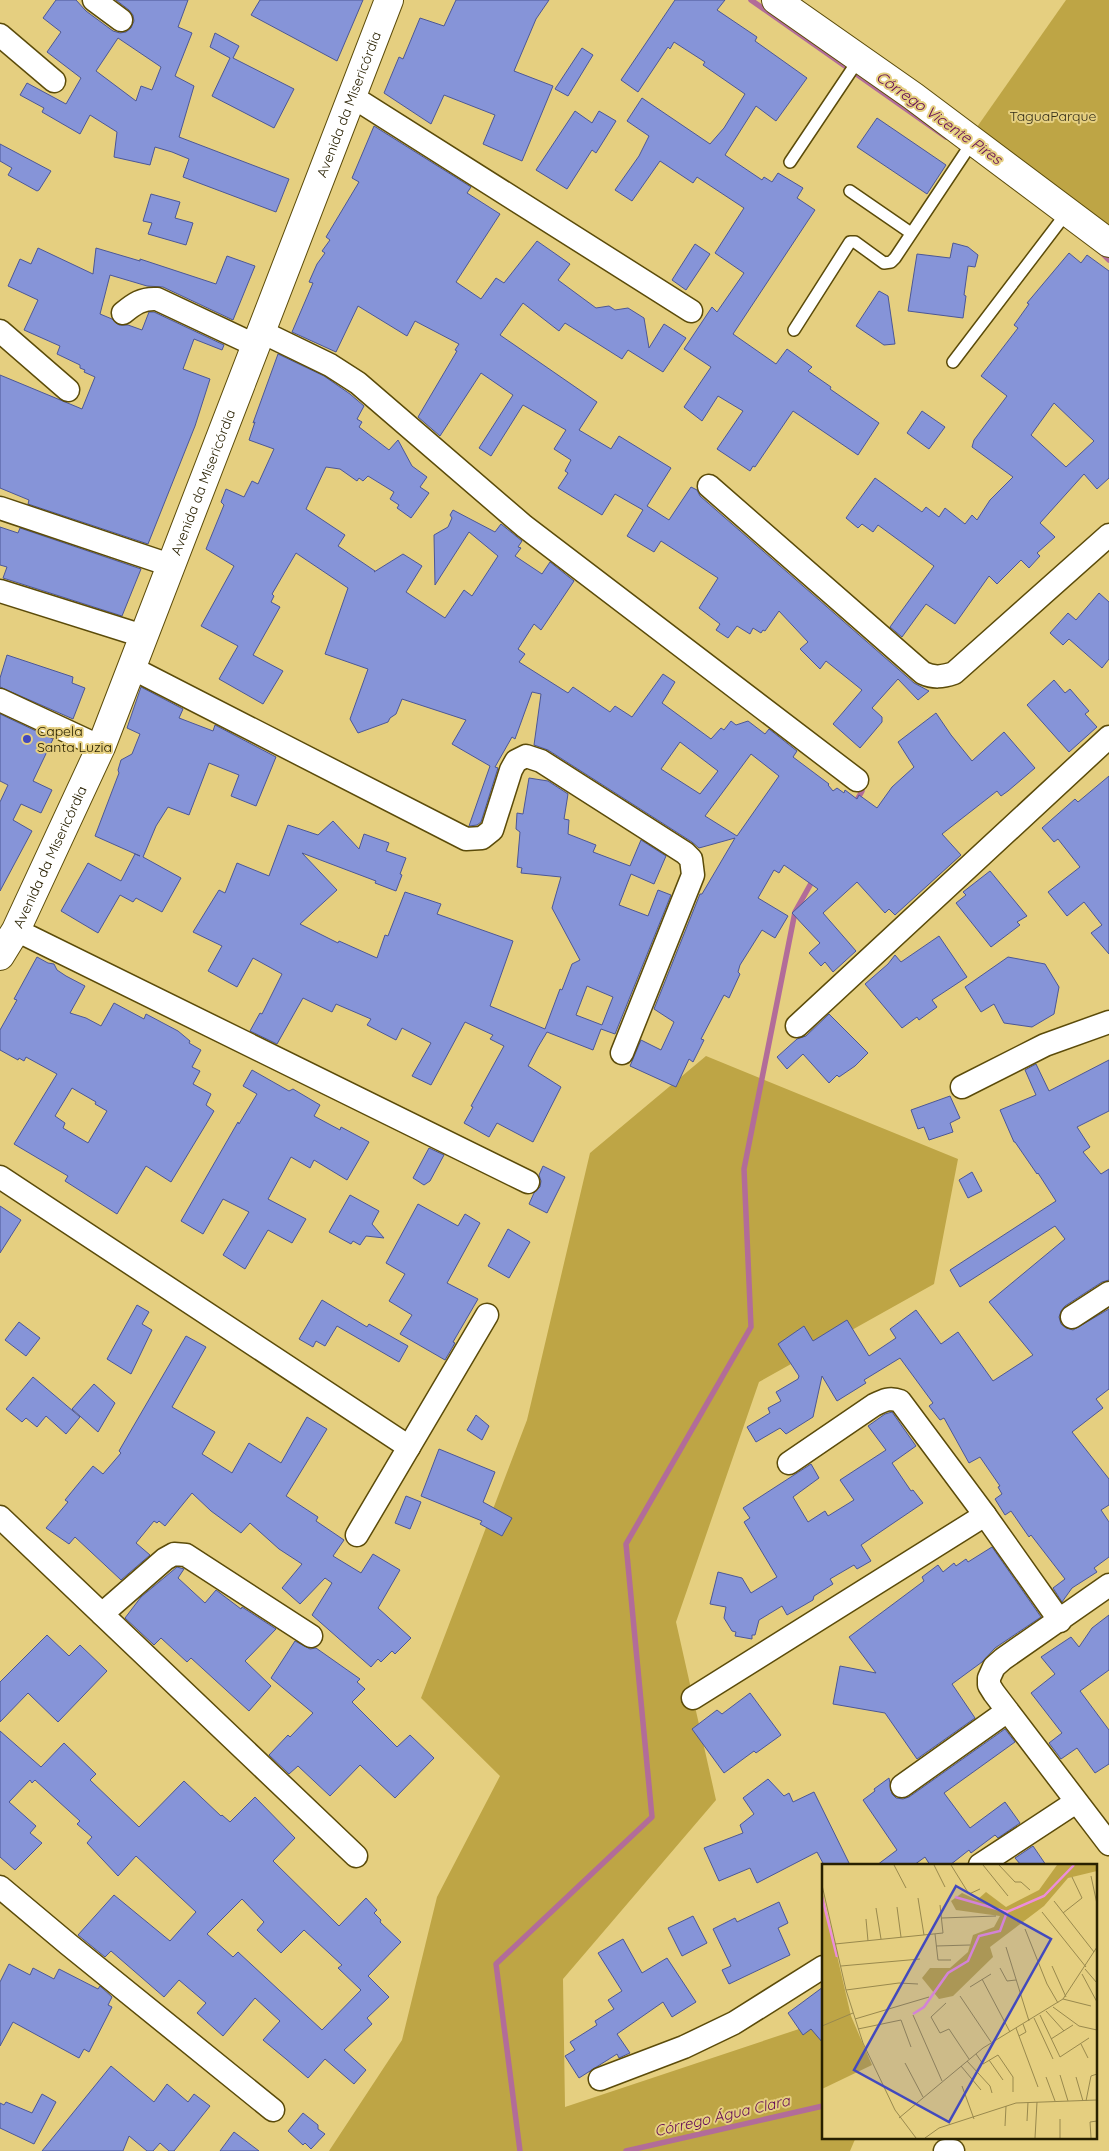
<svg xmlns="http://www.w3.org/2000/svg" width="1109" height="2151" font-family="Quicksand,sans-serif">
	<rect width="100%" height="100%" fill="#e5cf80"/>
	<!-- green -->
	<g fill="#bea545">
		<path d="M1066 0H1109V230L977 127Z"/>
		<path d="M706 1056 958 1159 934 1284 759 1382 676 1622 716 1800 563 1979 565 2107 823 2021V2137H856L850 2151H329L402 2040 437 1897 500 1776 421 1698 527 1420 590 1153Z"/>
	</g>
	<g fill="none" stroke-linecap="round" stroke-linejoin="round">
		<!-- stream -->
		<g stroke="#b26c99" stroke-width="5.5">
			<path d="M751 0 946 137"/>
			<path d="M1100 251 1109 260"/>
			<path d="M856 802 862 791"/>
			<path d="M520 2151 496 1964 652 1817 626 1544 751 1327 744 1169 795 912 814 878"/>
			<path d="M626 2151 823 2106"/>
		</g>
	</g>
	<!-- building -->
	<g fill="#8694d8" stroke="#4c5796" fill-rule="evenodd">
		<path d="M56 0H76L86 11 113 31 120 33 126 32 131 28 134 21 133 15 129 10 116 0H188L178 27 192 33 175 76 194 86 179 137 289 179 276 212 183 177 189 159 172 152 155 147 150 165 114 157 117 132 90 115 80 134 42 112 44 108 20 95 27 83 66 104 81 78 47 52 61 32 43 18ZM118 38 161 67 152 90 141 86 136 101 96 71Z"/>
		<path d="M260 0H363L337 61 251 15Z"/>
		<path d="M456 0H549L536 19 514 71 553 86 522 161 483 144 495 115 444 95 431 124 384 93 399 57 403 59 420 18 444 26Z"/>
		<path d="M675 0H725L717 10 757 37 755 41 807 78 776 121 756 106 725 155 762 180 764 177 772 182 778 173 803 188 797 198 815 210 733 334 776 364 787 349 812 367 808 371 831 387 830 389 879 423 858 455 793 411 755 467 753 466 750 471 717 449 743 411 718 396 702 421 684 407 711 367 684 349 712 307 717 312 744 273 715 253 744 208 697 177 693 183 660 161 632 201 615 190 639 156 649 136 627 121 642 98 710 144 724 128 745 94 703 65 705 62 674 42 670 49 668 47 638 92 621 80Z"/>
		<path d="M215 33 239 46 233 58 294 89 274 128 212 96 230 58 210 47Z"/>
		<path d="M582 48 593 55 568 96 555 89Z"/>
		<path d="M575 111 592 123 599 111 616 121 596 153 592 150 567 189 536 170Z"/>
		<path d="M877 118 946 165 927 194 857 147Z"/>
		<path d="M374 126 471 187 467 193 500 214 456 282 481 299 496 278 504 283 537 241 570 264 558 280 596 308 609 306 615 310 628 308 644 318 649 348 664 324 686 338 663 372 628 350 622 359 565 323 559 331 523 303 500 335 597 402 579 430 611 449 619 436 671 468 647 506 669 520 691 487 697 490 700 496 914 683 929 691 918 700 898 679 872 708 882 717V722L860 748 833 724 862 690 826 661 820 669 800 649 808 642 779 611 765 631 763 630 761 633 753 628 750 634 737 626 728 638 716 630 720 624 699 608 718 578 661 541 654 552 627 536 643 510 615 494 602 515 558 488 568 473 565 471 571 460 554 449 566 430 523 405 491 456 479 448 513 395 481 373 440 436 418 417 457 351 455 350 459 344 415 321 407 336 358 306 336 352 292 332 313 283 309 282 317 264 325 253 322 251 330 240 326 237 359 182 352 178Z"/>
		<path d="M0 144 51 171 39 190 37 191 8 175 12 168 0 161Z"/>
		<path d="M151 194 180 202 175 218 193 223 186 245 148 234 152 223 143 221Z"/>
		<path d="M953 243 968 247 978 255 975 267 968 266 964 295 966 296 963 318 908 311 917 254 950 258Z"/>
		<path d="M695 244 710 254 686 290 672 280Z"/>
		<path d="M38 248 93 274 96 248 140 261V259L216 284 227 256 255 266 233 320 163 287 147 286 110 275 100 314 112 319 119 325H128L142 330 149 312H154L224 345 222 350 194 339 183 369 210 379 195 426 148 544 28 504 29 500 0 488V375L82 409 95 377 84 372 85 370 80 368V365L57 354 60 346 24 330 38 300 8 286 20 259 31 264Z"/>
		<path d="M1069 253 1081 263 1087 255 1109 271V478L1097 489 1084 474 1040 523 1055 537 1037 553 1040 556 1029 568 1021 560 997 584 989 576 955 624 926 604 902 637 890 627 934 566 878 525 873 532 862 524 858 528 846 518 875 478 922 512 926 507 939 517 945 508 965 524 972 515 977 520 990 500 1013 477 972 447 974 440 1007 396 981 376 1018 328 1014 325 1029 304 1027 303ZM1054 403 1094 441 1066 467 1031 435Z"/>
		<path d="M879 291 888 296 895 344 884 345 856 326Z"/>
		<path d="M278 354 324 376 350 394 364 406 357 419 362 422 359 427 389 450 398 440 412 466 427 477 420 487 429 493 411 518 397 508 399 505 390 499 394 492 368 476 363 481 359 478 357 481 340 469 326 467 306 509 345 535 338 546 375 571 374 572 403 554 422 566 406 592 445 618 464 590 472 596 498 556 469 532 435 585 434 535 448 527 452 518 450 515 453 510 495 532 501 524 522 541 518 547 521 548 515 556 542 574 550 562 574 581 541 630 534 624 518 649 525 654 519 662 568 693 573 687 610 712 615 706 632 717 663 674 675 682 662 703 711 739 721 728 724 730 731 721 736 725 748 721 765 734 769 729 797 751 793 757 829 784 828 785 833 791 837 788 844 793 845 790 857 799 859 795 877 808 892 787 914 767 898 742 936 713 951 735 972 761 1004 732 1035 768 1008 791 1001 796 997 791 942 834 961 855 895 915 889 909 885 913 857 882 823 913 856 951 833 972 825 962 821 966 809 953 820 943 792 913 818 889 784 865 779 873 774 870 758 898 788 916 775 938 762 930 740 965 738 972 740 974 729 998 724 995 701 1039 704 1040 693 1062 689 1059 676 1087 630 1066 641 1040 661 1050 674 1022 654 1009 700 894H702L735 838 699 848 692 842 548 750 534 745 541 694 532 692 515 739 512 737 495 767 498 768 481 822 477 825 469 826 490 766 452 744 466 720 402 699 396 714 390 718 388 722 358 733 350 719 368 669 325 654 348 588 296 553 272 594 274 596 271 602 280 607 253 655 283 671 263 704 219 679 238 646 201 626 234 566 206 549 224 505 221 502 226 489 244 497 252 481 258 484 274 449 249 440 255 422 253 423ZM680 742 718 771 700 794 661 769ZM751 754 779 776 737 836 705 816Z"/>
		<path d="M922 411 945 427 929 449 907 433Z"/>
		<path d="M0 527 18 533 20 528 141 569 122 616 3 578 7 567 0 565Z"/>
		<path d="M1099 593 1109 602V659L1102 668 1069 639 1063 645 1050 633 1068 613 1076 620Z"/>
		<path d="M7 655 73 677 72 683 85 688 73 719 0 687V678Z"/>
		<path d="M1054 680 1065 693 1070 689 1089 711 1085 714 1097 727 1069 752 1027 705Z"/>
		<path d="M141 687 183 709 179 718 213 731 215 725 276 757 256 806 231 796 239 775 209 763 189 815 168 807 156 826 143 857 181 878 162 912 136 898 133 902 120 895 98 933 61 911 88 863 121 881 135 854 140 856 95 836 119 773 118 770 121 760 132 754 140 734 127 728Z"/>
		<path d="M0 714 53 739 33 781 52 790 41 813 21 804 13 820 32 831 0 891V802L8 785 0 781Z"/>
		<path d="M1109 776V954L1091 933 1102 925 1084 902 1067 916 1048 892 1080 867 1058 839 1054 842 1042 828 1075 799 1078 802Z"/>
		<path d="M529 778 548 781 568 794 564 819 569 820 568 834 596 845 593 852 630 866 641 840 666 856 654 884 631 874 619 905 648 916 658 890 671 895 615 1034 601 1029 593 1050 547 1032 538 1047 528 1066 561 1087 533 1142 497 1123 489 1137 464 1123 473 1107 471 1106 504 1046 490 1039 493 1035 465 1022 431 1085 412 1076 431 1043 402 1028 396 1040 367 1025 371 1019 336 1004 332 1012 303 998 277 1044 250 1031 260 1013 262 1014 282 974 253 958 237 987 208 971 222 946 193 932 219 890 225 893 237 863 269 876 288 825 318 835 333 821 359 849 364 834 389 843 386 851 406 858 400 874 402 875 396 891 375 883 376 881 302 853 337 890 300 924 338 943 339 941 377 958 385 935 388 936 405 892 441 904 437 914 513 941 490 1006 545 1029 560 989 562 990 572 964 580 960 552 908 561 877 521 873 522 868 517 867 520 832 516 829 517 813 523 814ZM587 986 613 997 602 1025 576 1015Z"/>
		<path d="M990 871 1027 916 1017 922 1020 925 991 947 956 903 966 895 963 892Z"/>
		<path d="M939 936 967 977 932 1000 937 1007 919 1020 917 1017 902 1028 865 984 888 964 895 955 901 962Z"/>
		<path d="M37 957 48 963 54 964 57 970 66 976 85 986 70 1013 86 1018 101 1026 114 1003 144 1019 146 1014 178 1031 190 1041 189 1043 201 1050 192 1067 200 1071 193 1084 211 1094 206 1105 214 1111 171 1182 146 1166 117 1214 65 1181 68 1176 14 1144 57 1074 26 1057 24 1061 19 1058 18 1060 0 1050V1030L17 1000 14 999ZM72 1088 96 1102 95 1104 107 1111 88 1143 63 1128 65 1123 55 1116Z"/>
		<path d="M1008 957 1045 964 1059 987 1054 1014 1032 1027 1004 1023 994 1004 981 1012 965 987Z"/>
		<path d="M829 1014 868 1053 855 1066 839 1077 837 1075 829 1083 803 1054 787 1069 777 1057 797 1039 806 1036Z"/>
		<path d="M1109 1060V1111L1077 1127 1090 1147 1083 1152 1101 1174 1109 1169V1280L1102 1282 1065 1306 1061 1311 1059 1317 1061 1324 1066 1328 1073 1330 1109 1309V1389L1096 1399 1103 1408 1072 1432 1109 1479V1505L1101 1510 1109 1522V1557L1094 1568 1097 1572 1072 1588 1062 1602 1053 1588 1065 1579 1031 1535 1029 1537 1011 1511 1005 1515 995 1499 1002 1494 998 1487 1000 1486 980 1457 969 1463 944 1418 940 1420 929 1406 933 1403 900 1358 864 1380 866 1383 837 1401 822 1376 813 1417 786 1434 780 1428 756 1442 747 1427 770 1413 768 1408 781 1401 776 1392 798 1379 799 1376 778 1344 804 1326 813 1341 847 1320 869 1356 896 1338 890 1329 916 1310 941 1344 958 1332 993 1381 1033 1355 989 1302 1065 1239 1055 1226 960 1287 950 1270 1056 1201 1038 1173 1037 1174 1015 1142H1014L1000 1110 1036 1095 1025 1070 1036 1064 1049 1091Z"/>
		<path d="M252 1070 289 1091 293 1089 320 1105 314 1116 340 1130 341 1127 369 1142 347 1180 314 1160 310 1168 291 1157 268 1199 306 1219 292 1243 268 1230 245 1269 223 1255 249 1212 223 1199 203 1234 181 1221 238 1122 239 1124 257 1094 243 1086Z"/>
		<path d="M950 1096 960 1118 950 1123 953 1132 929 1140 924 1127 918 1129 911 1110Z"/>
		<path d="M429 1148 444 1155 430 1181 424 1185 413 1178Z"/>
		<path d="M543 1166 565 1177 547 1213 529 1204 534 1193 540 1187 541 1181 539 1175Z"/>
		<path d="M972 1172 982 1191 968 1198 959 1180Z"/>
		<path d="M350 1195 379 1211 372 1224 384 1238 366 1236 360 1245 353 1241 351 1244 329 1232Z"/>
		<path d="M418 1204 458 1226 465 1214 480 1223 447 1283 478 1299 453 1342 455 1343 445 1360 400 1334 412 1315 389 1301 405 1274 386 1263Z"/>
		<path d="M0 1206 21 1220 0 1253Z"/>
		<path d="M508 1229 530 1242 509 1278 488 1266Z"/>
		<path d="M322 1300 367 1327 369 1324 408 1346 399 1362 337 1326 325 1346 316 1341 313 1347 299 1339Z"/>
		<path d="M137 1305 149 1312 142 1324 152 1330 131 1374 107 1359Z"/>
		<path d="M19 1322 40 1338 26 1356 5 1340Z"/>
		<path d="M186 1336 206 1347 172 1407 215 1432 202 1454 232 1473 249 1443 281 1463 307 1417 327 1429 286 1496 318 1517 316 1521 344 1540 333 1556 361 1573 373 1554 400 1570 378 1608 411 1638 395 1654 392 1651 381 1662 378 1659 371 1667 312 1615 332 1583 325 1578 300 1604 282 1588 302 1564 279 1549 250 1523 241 1533 211 1511 192 1493 165 1526 159 1521 157 1523 154 1521 136 1543 150 1555 121 1580 75 1537 69 1544 46 1528 68 1502 65 1500 93 1466 103 1474 121 1453 119 1451Z"/>
		<path d="M33 1377 80 1417 66 1434 46 1416 37 1427 26 1418 22 1422 6 1409Z"/>
		<path d="M94 1384 115 1403 98 1432 72 1409Z"/>
		<path d="M892 1412 916 1446 892 1463 911 1491 913 1490 923 1503 861 1545 871 1561 857 1569 854 1565 830 1579 833 1584 814 1596 813 1600 787 1615 782 1606 759 1620 755 1635H752V1639L735 1636 736 1632 732 1631 724 1618 726 1607 710 1604 718 1572 742 1578 751 1593 777 1577 744 1522 750 1518 743 1508 811 1464 819 1478 793 1497 808 1522 825 1511 828 1516 854 1500 840 1480 886 1450 868 1426 885 1414Z"/>
		<path d="M476 1415 489 1426 482 1440 467 1430Z"/>
		<path d="M439 1449 495 1472 483 1502 512 1518 502 1536 480 1524 482 1521 421 1496Z"/>
		<path d="M406 1496 421 1502 410 1529 395 1523Z"/>
		<path d="M992 1547 1041 1617 995 1648 982 1662 952 1684 975 1718 917 1759 885 1713 833 1704 840 1666 876 1673 849 1637 924 1581 922 1577 938 1565 943 1572 954 1563 956 1566 966 1559 968 1562Z"/>
		<path d="M177 1567 184 1569 178 1578 205 1603 216 1590 241 1609 242 1607 276 1629 245 1661 271 1686 249 1711 191 1658 187 1662 161 1638 154 1645 125 1618 141 1597Z"/>
		<path d="M1109 1615V1670L1080 1691 1109 1730V1764L1095 1773 1077 1748 1061 1759 1049 1743 1062 1733 1031 1693 1055 1674 1041 1657 1071 1637 1079 1647 1092 1628Z"/>
		<path d="M47 1635 69 1656 80 1645 107 1671 58 1722 28 1693 0 1722V1682Z"/>
		<path d="M295 1641 310 1649 316 1648 360 1679 357 1682 365 1689 352 1702 397 1747 410 1735 434 1758 395 1798 360 1765 330 1796 298 1766 289 1774 269 1755 288 1735 290 1737 313 1713 271 1678Z"/>
		<path d="M750 1693 781 1735 756 1753 754 1751 724 1773 692 1729 717 1710 722 1714Z"/>
		<path d="M1005 1729 1015 1742 944 1793 970 1828 1005 1802 1020 1823 998 1838 995 1835 971 1853 969 1850 950 1865H930L925 1857 914 1865H877L897 1850 863 1800 875 1791 874 1789 889 1778 892 1794 896 1798 903 1799 909 1797Z"/>
		<path d="M0 1731 41 1767 64 1743 96 1774 90 1780 139 1827 184 1781 221 1816 222 1815 230 1822 255 1797 295 1838 273 1861 339 1926 366 1898 377 1910 374 1913 381 1920 380 1922 401 1942 368 1976 389 1997 367 2018 372 2024 344 2050 366 2070 354 2084 325 2059 308 2078 286 2059 263 2040 280 2021 255 1998 223 2036 197 2013 206 2003 179 1980 164 1997 111 1951 105 1957 78 1935 114 1895 170 1941 196 1912 136 1856 118 1876 87 1843 92 1837 77 1824 80 1821 35 1780 32 1783 30 1780 9 1802 36 1826 30 1833 42 1843 15 1870 0 1857ZM242 1899 264 1922 257 1930 281 1953 304 1930 342 1965 338 1968 361 1990 322 2030 238 1952 233 1957 207 1934Z"/>
		<path d="M768 1779 784 1796 789 1793 793 1802 814 1792 850 1865H824L817 1852 757 1883 750 1868 719 1881 704 1848 743 1833 740 1825 754 1814 743 1798Z"/>
		<path d="M1033 1846 1046 1865H1021L1015 1858Z"/>
		<path d="M779 1902 788 1923 778 1928 790 1955 729 1984 722 1970 731 1966 713 1929 735 1918 737 1922Z"/>
		<path d="M693 1916 707 1943 682 1956 668 1928Z"/>
		<path d="M623 1939 642 1973 667 1958 696 2002 672 2017 663 2002 617 2034 630 2053 619 2058 617 2054 579 2078 565 2056 575 2050 570 2042 597 2025 595 2021 614 2009 608 2000 622 1991 598 1953Z"/>
		<path d="M9 1964 30 1975 33 1968 54 1979 59 1969 98 1989 100 1986 112 1997 108 2005 112 2007 89 2052 84 2049 79 2058 13 2022 0 2046V1982Z"/>
		<path d="M823 1987V2043L811 2029 803 2035 788 2013Z"/>
		<path d="M111 2066 154 2102 167 2084 188 2102 194 2094 210 2106 174 2151H169L160 2143 153 2151H147L129 2136 123 2151H42Z"/>
		<path d="M42 2094 56 2102 34 2144 0 2128V2103L4 2105 6 2102 32 2113Z"/>
		<path d="M303 2113 318 2125V2129L325 2134 311 2149 305 2143 303 2145 288 2131Z"/>
		<path d="M234 2132 259 2151H220Z"/>
	</g>
	<g fill="none" stroke-linecap="round" stroke-linejoin="round">
		<!-- lane casing -->
		<g stroke="#5b4b09" stroke-width="14">
			<g id="lane">
				<path d="M790 162 859 59"/>
				<path d="M850 191 911 233"/>
				<path d="M794 330 850 242H855L884 263 891 262 895 258 973 141"/>
				<path d="M953 362 1068 211"/>
			</g>
		</g>
		<!-- street casing -->
		<g stroke="#5b4b09" stroke-width="25">
			<g id="street">
				<path d="M94 0 121 20"/>
				<path d="M0 35 54 81"/>
				<path d="M353 97 691 311"/>
				<path d="M123 313C134 304 142 298 157 299L257 346"/>
				<path d="M0 331 68 390"/>
				<path d="M262 332 330 365 358 383 524 526 857 780"/>
				<path d="M709 486 923 673C934 678 942 677 954 673L1109 535"/>
				<path d="M0 508 170 565"/>
				<path d="M0 591 143 636"/>
				<path d="M132 668 466 839 482 838 492 830 511 770 516 761 526 756 541 761 685 853 691 859 693 875 622 1053"/>
				<path d="M0 700 101 747"/>
				<path d="M16 930 528 1182"/>
				<path d="M797 1026 1109 737"/>
				<path d="M962 1087 1045 1045 1109 1022"/>
				<path d="M0 1177 409 1447"/>
				<path d="M1072 1317 1109 1293"/>
				<path d="M789 1463 874 1405C884 1400 890 1397 900 1401L985 1515 1060 1621"/>
				<path d="M0 1517 356 1856"/>
				<path d="M357 1535 487 1315"/>
				<path d="M1109 1585 1003 1659 994 1667 989 1678V1685L994 1693 1109 1844"/>
				<path d="M102 1614 165 1559 174 1554 186 1555 311 1636"/>
				<path d="M693 1698 985 1515"/>
				<path d="M902 1786 1006 1712"/>
				<path d="M980 1865 1076 1802"/>
				<path d="M0 1887 68 1944 273 2110"/>
				<path d="M600 2079 684 2047 734 2023 823 1967"/>
				<path d="M945 2151H953"/>
			</g>
		</g>
		<!-- secondary casing -->
		<g stroke="#5b4b09" stroke-width="30">
			<g id="secondary">
				<path d="M776 0 913 96 1109 243"/>
				<path id="s1" d="M0 956 16 930 101 747 389 0"/>
			</g>
		</g>
		<!-- lane -->
		<use href="#lane" stroke="#fff" stroke-width="11"/>
		<!-- street -->
		<use href="#street" stroke="#fff" stroke-width="22"/>
		<!-- secondary -->
		<use href="#secondary" stroke="#fff" stroke-width="28"/>
	</g>
	<!-- markers -->
	<circle fill="#4249be" stroke="#e5cf80" stroke-width="2" cx="27" cy="739" r="5"/>
	<g text-anchor="middle" stroke-width="4" stroke-linejoin="round" paint-order="stroke">
		<!-- street labels -->
		<g font-size="14" fill="#282000" stroke="#e5cf80">
			<text dy="5" stroke="none"><textPath href="#s1" startOffset="921">Avenida da Misericórdia</textPath></text>
			<text dy="5" stroke="none"><textPath href="#s1" startOffset="516">Avenida da Misericórdia</textPath></text>
			<text dy="5" stroke="none"><textPath href="#s1" startOffset="111">Avenida da Misericórdia</textPath></text>
		</g>
		<!-- park labels -->
		<g font-size="14" fill="#342e18" stroke="#e5cf80">
			<text x="1053" y="121">TaguaParque</text>
		</g>
		<!-- poi labels -->
		<g font-size="14" fill="#282000" stroke="#e5cf80" text-anchor="start">
			<text x="37" y="736">Capela<tspan x="37" dy="16">Santa Luzia</tspan></text>
		</g>
		<!-- water labels -->
		<g font-size="15" font-style="italic" fill="#600655" stroke="#e5cf80">
			<text transform="translate(939 118) rotate(35)" y="5">Córrego Vicente Pires</text>
			<text transform="translate(722 2116) rotate(-13)" y="5">Córrego Água Clara</text>
		</g>
	</g>
	<!-- overview -->
	<g transform="translate(822 1864)">
		<rect width="275" height="275" fill="#e5cf80"/>
		<path d="M235 1H275V7L246 14 222 42 168 83 171 93 131 132 117 135 100 114 108 104H128L146 88 151 71 172 63 178 52 134 46 129 37 140 29 155 36 164 28 184 43 217 26ZM0 27 29 152 50 201 0 225Z" fill="#bea545"/>
		<path fill="none" stroke="#ed8ddb" stroke-width="2.5" d="M0 33 15 93M133 33 185 48 222 32 252 1M91 150 102 143 126 109 146 97 157 72 178 67 185 48"/>
		<path fill="none" stroke="#99894d" stroke-width="1" d="M72 1 84 24M112 1 123 23M129 1 147 30 158 25M161 1 186 32M177 1 193 18H199L208 26M269 12 275 40M0 21 24 126 41 179 73 246 94 274M96 34 102 71M232 37 272 88M75 43 79 73M54 44 59 75M220 48 264 103M241 49 260 34 250 13M120 54 174 52M44 55 46 77M203 65 225 120 236 139M113 70 116 96H129M13 80 121 69 118 41M114 82 148 81M184 83 207 157M19 102 98 95M230 102 244 133M178 104 185 117 194 116M263 105 275 119M260 110 275 138M160 115 188 168M148 123 169 110M24 126 77 119 96 120M138 132 169 178M241 135 269 142M124 139 109 153 118 169 127 165 147 195M231 143 257 162 275 166M224 147 242 167M91 151 120 217M218 151 238 193 267 174M212 154 231 195M33 155 107 133M0 162 31 149M194 164 216 223M36 165 79 156 89 183M197 172 204 168 201 160M229 175 251 161M259 180 266 194M154 190 161 200 176 191 191 213V228M167 196 181 216M145 197 168 222 170 229M83 199 101 233M139 202 159 226M238 211 246 237M224 213 233 237M254 213 261 237M140 222 152 255M264 237 269 212 275 210M77 254 161 184 241 135 275 83M205 257 206 238M183 262 184 242M103 274 117 264 194 239 275 236M213 274 215 238M238 274V255M269 274 268 258 275 257"/>
		<path fill="#4249be" fill-opacity="0.15" stroke="#4249be" stroke-width="2.5" d="M134 22 229 75 127 258 32 206Z"/>
		<rect width="275" height="275" fill="none" stroke="#282000" stroke-width="2.5"/>
	</g>
</svg>
